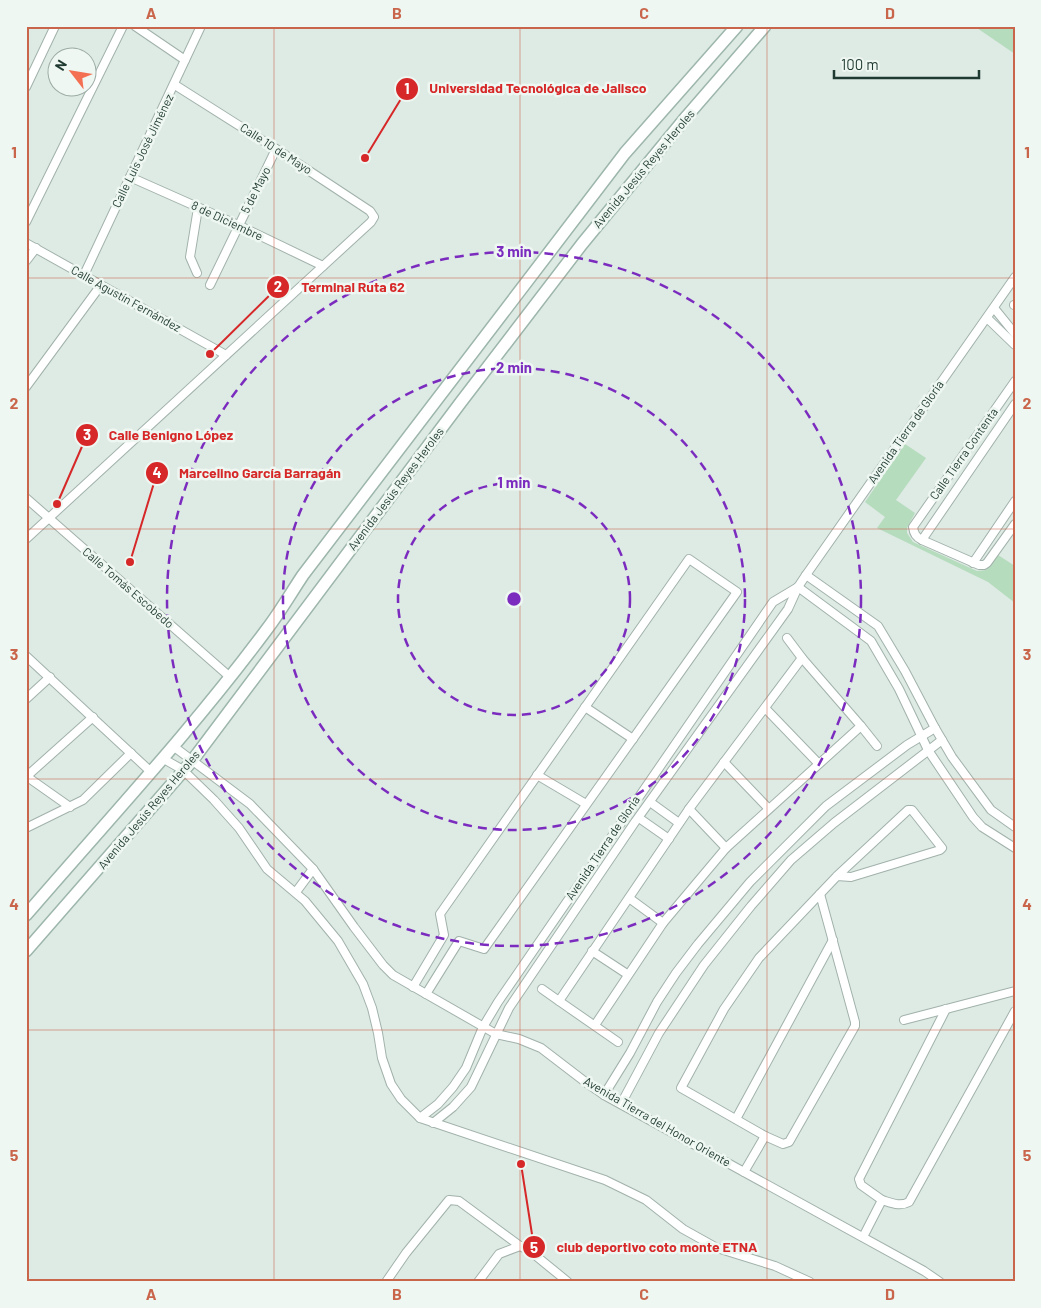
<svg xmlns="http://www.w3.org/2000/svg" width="1041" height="1308" font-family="Barlow,sans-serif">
	<rect width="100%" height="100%" fill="#deeae4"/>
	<!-- green -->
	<g fill="#b6dcbe">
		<path d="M974 26H1015V54Z"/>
		<path d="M905 444 926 458 896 500 915 513 907 528V533L913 542 977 571 986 570 998 555 1015 566V603L988 582 877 528 885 517 865 502Z"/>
	</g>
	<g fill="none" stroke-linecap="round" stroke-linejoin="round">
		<!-- street casing -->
		<g stroke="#a1b2ab" stroke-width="10">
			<g id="street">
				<path d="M135 26 185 60"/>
				<path d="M26 87 55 26"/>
				<path d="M130 177 238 225 323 266"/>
				<path d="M26 222 123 26"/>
				<path d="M26 243 226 355"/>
				<path d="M26 261 36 248"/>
				<path d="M197 273 190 257 198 208"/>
				<path d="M84 275 201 26"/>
				<path d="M210 285 276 149"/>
				<path d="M1014 305H1015"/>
				<path d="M994 308 1015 334"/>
				<path d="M987 318 1015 345"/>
				<path d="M1015 381 913 527C914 534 916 537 922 540L979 565H984L987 563 1015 524"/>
				<path d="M26 387 101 285"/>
				<path d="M26 498 230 677"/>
				<path d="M26 539 371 222 374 217 370 211 276 149 175 85"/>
				<path d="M922 540 1015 404"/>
				<path d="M973 563 1015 501"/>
				<path d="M806 575 878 626 905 671 935 728 952 757 991 810 1015 827"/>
				<path d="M798 587 871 641 899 689 928 750 973 817 982 827 1015 848"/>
				<path d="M26 656 150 771"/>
				<path d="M26 699 50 677"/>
				<path d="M585 707 633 739"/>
				<path d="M765 708 818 763"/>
				<path d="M861 726 877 746"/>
				<path d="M173 746 250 804 313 869 354 927 383 965 393 975 496 1034 519 1039 541 1048 588 1084 604 1095 924 1271 940 1282"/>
				<path d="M162 758 183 770 214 800 239 828 267 869 305 901 338 941 363 984 372 1008 378 1033 382 1058 391 1084 401 1099 420 1118 605 1180 646 1200 683 1229 717 1248 775 1266 810 1282"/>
				<path d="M724 762 768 808"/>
				<path d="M537 775 586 804"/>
				<path d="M26 776 70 807"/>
				<path d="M27 776 93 717"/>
				<path d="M650 802 679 823"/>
				<path d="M689 809 726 848"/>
				<path d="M639 818 669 839"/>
				<path d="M26 828 83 800 131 753"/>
				<path d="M296 892 313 869"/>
				<path d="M629 898 663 923"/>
				<path d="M592 951 627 974"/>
				<path d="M413 987 444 935 440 914 689 559 737 592 484 949 459 941 426 994"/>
				<path d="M542 989 559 1001"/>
				<path d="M904 1020 1015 991"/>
				<path d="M595 1025 663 923 726 848 861 726 802 658 787 638"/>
				<path d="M618 1042 559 1001 689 809 802 658"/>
				<path d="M604 1095 630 1053 657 1002 676 973 698 944 750 882 826 806 907 745 935 728"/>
				<path d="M621 1104 659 1033 704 965 751 906 791 860 834 823 942 740"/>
				<path d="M420 1118 438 1104 453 1087 466 1068 483 1027 498 1002 773 602 798 587"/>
				<path d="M736 1119 833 940"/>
				<path d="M433 1123 453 1107 471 1087 509 1008 635 822 788 609 798 587 806 575 1015 277"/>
				<path d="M765 1136 681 1088 724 1009 759 958 837 876 908 810H912L942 848 940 850 851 877 837 876"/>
				<path d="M744 1172 765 1136 783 1144 789 1142 855 1026V1022L820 894"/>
				<path d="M882 1200 861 1185 859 1179 946 1009"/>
				<path d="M863 1237 882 1200C892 1203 900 1207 909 1202L1015 1011"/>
				<path d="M386 1282 406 1253 449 1200 459 1201 520 1246 530 1251 568 1282"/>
				<path d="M478 1282 499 1254 520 1246"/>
			</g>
		</g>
		<!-- secondary casing -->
		<g stroke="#9db6ac" stroke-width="14">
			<g id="secondary">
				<path d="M26 915C107 821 193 729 267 629 280 612 291 593 303 575L625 153 737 26"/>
				<path d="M26 951 192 761 461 402 582 244 687 116 765 26"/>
			</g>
		</g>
		<!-- street -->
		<use href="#street" stroke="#fff" stroke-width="8"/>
		<!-- secondary -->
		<use href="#secondary" stroke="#fff" stroke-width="11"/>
	</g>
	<!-- grid -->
	<path fill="none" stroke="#c9654b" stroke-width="1" stroke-opacity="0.55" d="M274 26V1282M520 26V1282M767 26V1282M26 278H1015M26 529H1015M26 779H1015M26 1030H1015"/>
	<!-- distance rings -->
	<g fill="none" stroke="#7b2cbf" stroke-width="2.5" stroke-dasharray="9 6">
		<circle cx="514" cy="599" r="116"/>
		<circle cx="514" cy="599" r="231"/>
		<circle cx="514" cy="599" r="347"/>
	</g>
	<g text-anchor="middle" stroke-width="5" stroke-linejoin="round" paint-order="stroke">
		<!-- street labels -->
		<g font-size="12" fill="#1f3a31" stroke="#eff7f2">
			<text transform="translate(276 149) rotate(33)" y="4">Calle 10 de Mayo</text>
			<text transform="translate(143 151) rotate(-64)" y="4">Calle Luis José Jiménez</text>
			<text transform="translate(644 169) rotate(-50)" y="4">Avenida Jesús Reyes Heroles</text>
			<text transform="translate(256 190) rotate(-63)" y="4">5 de Mayo</text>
			<text transform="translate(227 221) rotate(25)" y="4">8 de Diciembre</text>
			<text transform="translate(126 299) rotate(29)" y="4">Calle Agustín Fernández</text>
			<text transform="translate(906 432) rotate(-55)" y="4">Avenida Tierra de Gloria</text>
			<text transform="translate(964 454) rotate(-55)" y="4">Calle Tierra Contenta</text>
			<text transform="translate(396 489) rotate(-53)" y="4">Avenida Jesús Reyes Heroles</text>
			<text transform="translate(128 588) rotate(41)" y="4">Calle Tomás Escobedo</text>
			<text transform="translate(149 810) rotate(-50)" y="4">Avenida Jesús Reyes Heroles</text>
			<text transform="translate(603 848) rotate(-56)" y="4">Avenida Tierra de Gloria</text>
			<text transform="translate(657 1122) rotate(30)" y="4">Avenida Tierra del Honor Oriente</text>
		</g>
	</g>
	<circle cx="514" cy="599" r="8" fill="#7b2cbf" stroke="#eff7f2" stroke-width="2.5"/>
	<g font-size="15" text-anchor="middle" font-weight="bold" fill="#7b2cbf" stroke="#eff7f2" stroke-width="5" stroke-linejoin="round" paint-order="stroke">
		<text x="514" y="257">3 min</text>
		<text x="514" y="373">2 min</text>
		<text x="514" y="488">1 min</text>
	</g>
	<!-- callouts -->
	<path fill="none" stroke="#d62828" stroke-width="2" d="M365 158L407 89M210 354L278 287M57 504L87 435M130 562L157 473M521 1164L534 1247"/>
	<g fill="#d62828" stroke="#eff7f2" stroke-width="2">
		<circle cx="365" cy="158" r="5"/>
		<circle cx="210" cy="354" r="5"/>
		<circle cx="57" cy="504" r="5"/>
		<circle cx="130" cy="562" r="5"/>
		<circle cx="521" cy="1164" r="5"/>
		<circle cx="407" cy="89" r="12"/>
		<circle cx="278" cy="287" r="12"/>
		<circle cx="87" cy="435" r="12"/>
		<circle cx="157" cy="473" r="12"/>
		<circle cx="534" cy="1247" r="12"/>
	</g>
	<g font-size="15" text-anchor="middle" font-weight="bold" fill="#fff">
		<text x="407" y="94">1</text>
		<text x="278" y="292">2</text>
		<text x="87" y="440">3</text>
		<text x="157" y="478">4</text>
		<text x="534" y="1253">5</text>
	</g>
	<g font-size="14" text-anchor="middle" font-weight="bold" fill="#d62828" stroke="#eff7f2" stroke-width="5" stroke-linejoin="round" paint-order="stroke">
		<text x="538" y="93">Universidad Tecnológica de Jalisco</text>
		<text x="353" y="292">Terminal Ruta 62</text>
		<text x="171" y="440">Calle Benigno López</text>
		<text x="260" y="478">Marcelino García Barragán</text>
		<text x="657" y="1252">club deportivo coto monte ETNA</text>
	</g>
	<!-- border -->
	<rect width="1041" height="1308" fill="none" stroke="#eff7f2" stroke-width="55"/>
	<!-- north arrow -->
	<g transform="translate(72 72) rotate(301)"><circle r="24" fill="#eff7f2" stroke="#9caba5"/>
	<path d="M0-4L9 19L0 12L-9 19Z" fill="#f47052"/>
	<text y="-8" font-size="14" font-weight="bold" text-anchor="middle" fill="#1f3a31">N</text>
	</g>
	<!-- scale -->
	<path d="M834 70v8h145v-8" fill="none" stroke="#1f3a31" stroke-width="2.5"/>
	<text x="841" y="70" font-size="15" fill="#1f3a31" stroke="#eff7f2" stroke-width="4" paint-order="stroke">100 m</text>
	<rect x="28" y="28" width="986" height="1252" fill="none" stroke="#c9654b" stroke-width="2"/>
	<g font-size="16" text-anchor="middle" font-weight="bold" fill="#c9654b">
		<text x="151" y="19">A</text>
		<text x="397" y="19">B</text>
		<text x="644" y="19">C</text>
		<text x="890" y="19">D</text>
		<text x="14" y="158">1</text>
		<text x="1027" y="158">1</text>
		<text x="14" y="409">2</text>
		<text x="1027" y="409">2</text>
		<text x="14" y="660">3</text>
		<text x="1027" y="660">3</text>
		<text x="14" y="910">4</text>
		<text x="1027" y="910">4</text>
		<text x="14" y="1161">5</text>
		<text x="1027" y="1161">5</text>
		<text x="151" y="1300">A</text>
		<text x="397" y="1300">B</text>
		<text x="644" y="1300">C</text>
		<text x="890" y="1300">D</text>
	</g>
</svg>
